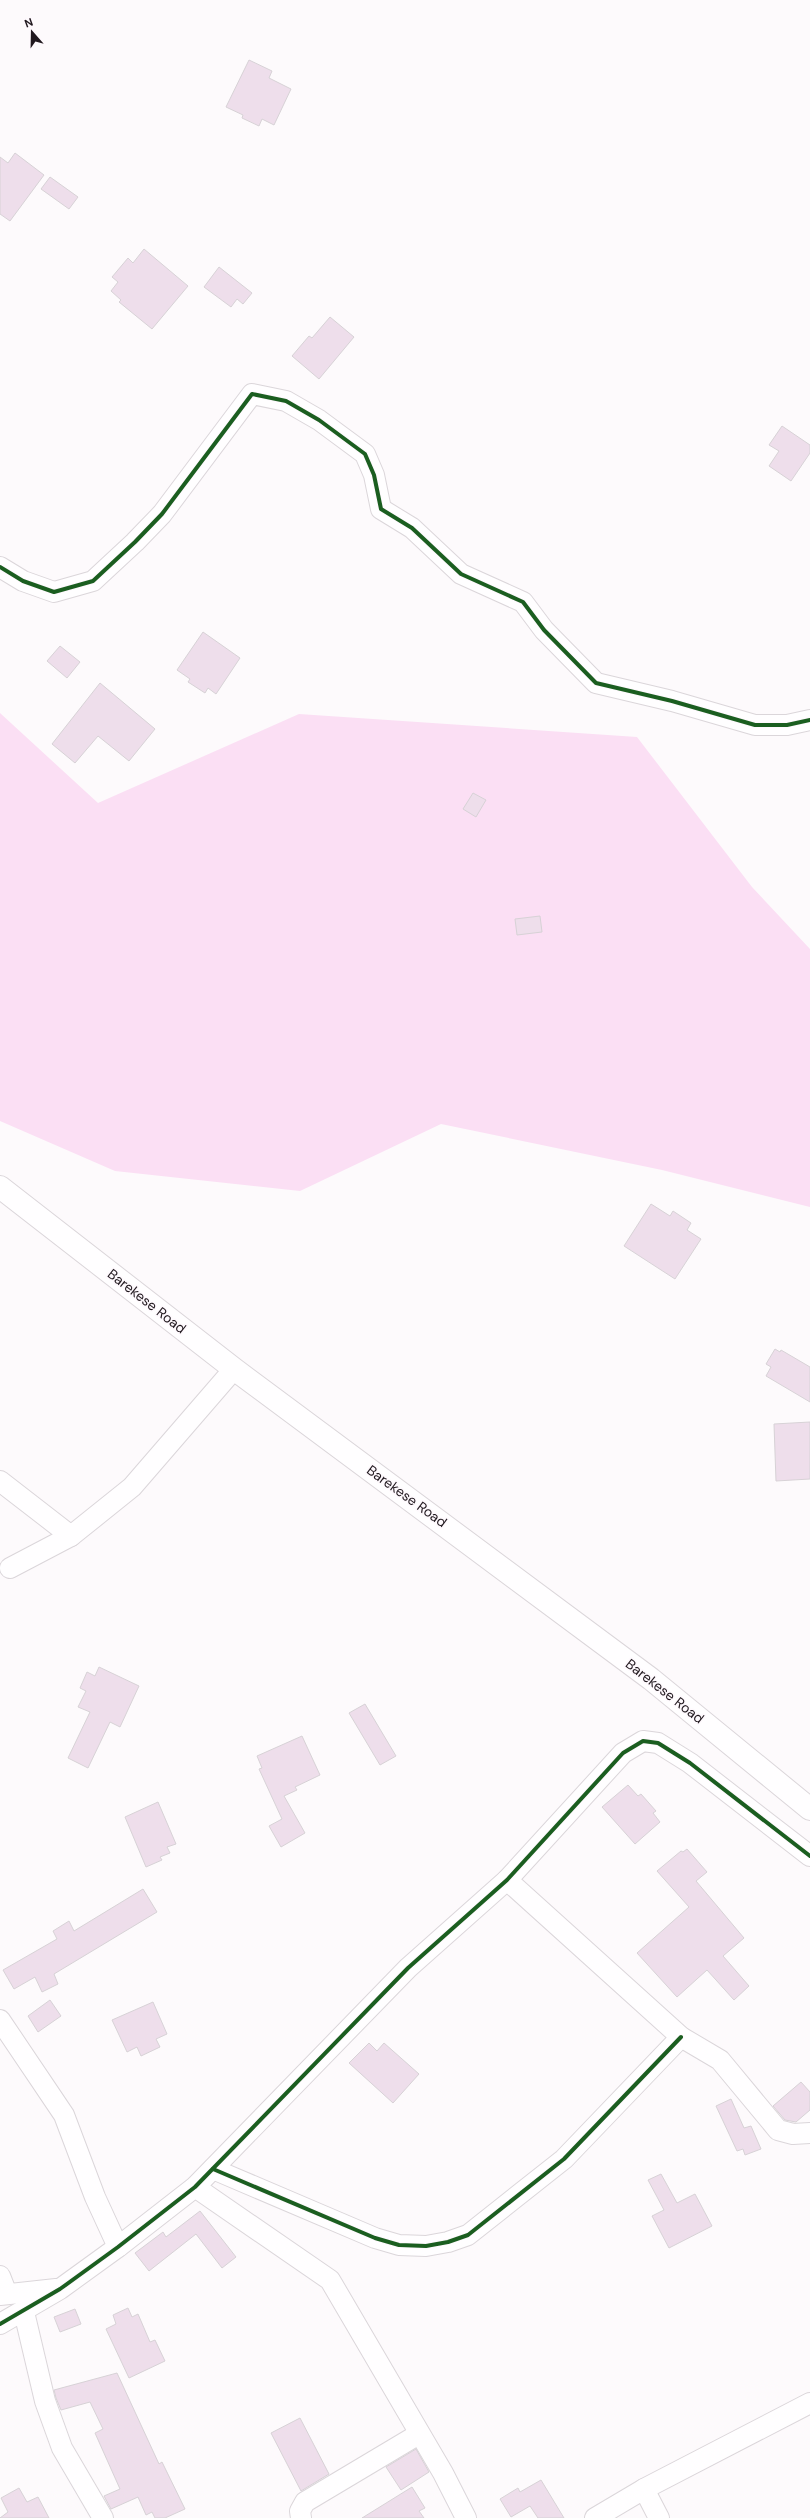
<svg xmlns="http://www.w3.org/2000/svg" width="810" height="2518" font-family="'DM Sans',sans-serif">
	<rect width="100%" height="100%" fill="#fdfafc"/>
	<!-- green -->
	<path fill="#fbdff4" d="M0 713 98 803 299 714 637 737 752 887 810 949V1207L662 1170 441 1124 300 1191 115 1171 0 1121Z"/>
	<!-- building -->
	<g fill="#eedeeb" stroke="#d7d2d6">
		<path d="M249 60 272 71 269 78 291 89 274 125 262 119 259 126 242 118 243 115 226 107Z"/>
		<path d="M15 153 44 175 10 221 0 214V157L8 163Z"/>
		<path d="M50 177 78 197 69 209 41 189Z"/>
		<path d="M144 249 188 286 152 329 119 302 121 300 111 291 118 282 112 277 128 258 133 263Z"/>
		<path d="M219 267 252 293 243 304 237 299 231 307 204 287Z"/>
		<path d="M330 317 354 337 319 379 292 356 309 336 312 338Z"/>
		<path d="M782 426 810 445V453L791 481 769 466 779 451 769 445Z"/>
		<path d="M203 632 240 658 216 694 208 688 205 693 188 682 190 679 177 670Z"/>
		<path d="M60 646 80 662 67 678 47 661Z"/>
		<path d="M100 683 155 729 129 761 98 736 75 763 52 744Z"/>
		<path d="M473 793 486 800 476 817 463 809Z"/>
		<path d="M540 916 542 932 517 935 515 919Z"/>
		<path d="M651 1204 670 1216 673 1211 691 1223 687 1230 701 1239 675 1279 624 1246Z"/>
		<path d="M775 1349 780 1352 781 1350 810 1367V1402L766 1376 771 1367 766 1364Z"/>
		<path d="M810 1422V1479L776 1481 774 1424Z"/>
		<path d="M99 1667 139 1686 120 1727 110 1722 88 1768 68 1758 90 1712 78 1707 86 1691 80 1688 87 1672 95 1676Z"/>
		<path d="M365 1704 396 1756 380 1765 349 1713Z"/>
		<path d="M302 1736 320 1775 295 1787 297 1790 284 1796 305 1833 281 1847 269 1826 282 1819 259 1769 262 1768 257 1756Z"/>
		<path d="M628 1785 638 1796 641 1794 656 1811 653 1813 660 1822 635 1844 602 1807Z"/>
		<path d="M158 1802 176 1844 167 1847 170 1853 160 1857 162 1860 146 1867 125 1817Z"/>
		<path d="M687 1849 707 1872 696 1881 744 1938 723 1956 749 1986 734 2000 707 1970 677 1997 637 1953 689 1907 657 1871 681 1851 683 1852Z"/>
		<path d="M143 1889 157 1912 54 1974 58 1984 42 1992 35 1977 14 1989 3 1970 57 1939 53 1931 69 1921 74 1931Z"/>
		<path d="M50 2000 61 2016 38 2032 28 2016Z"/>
		<path d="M153 2002 167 2034 156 2039 160 2047 141 2056 137 2047 127 2052 112 2020Z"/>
		<path d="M369 2043 377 2051 384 2043 419 2074 393 2103 349 2063Z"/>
		<path d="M801 2082 810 2092V2110L796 2122 785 2120 773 2106Z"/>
		<path d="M731 2099 744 2128 751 2126 761 2149 745 2155 743 2149 737 2151 716 2106Z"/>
		<path d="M661 2174 677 2203 695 2194 712 2226 669 2248 652 2216 664 2210 648 2180Z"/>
		<path d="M200 2211 236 2257 222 2268 196 2234 149 2271 135 2253 163 2232 166 2237Z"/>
		<path d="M128 2308 132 2317 138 2314 150 2342 155 2340 165 2361 129 2378 106 2329 116 2324 113 2315Z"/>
		<path d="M75 2309 81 2324 60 2332 54 2317Z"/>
		<path d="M117 2373 159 2464 162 2462 185 2509 165 2518H155L152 2512 146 2515 138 2497 111 2509 104 2496 120 2489 95 2433 103 2429 90 2402 61 2410 56 2398 54 2390Z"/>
		<path d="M300 2418 329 2474 301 2491 271 2433Z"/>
		<path d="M416 2449 429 2472 401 2490 386 2467Z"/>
		<path d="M541 2480 564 2518H538L530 2506 511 2517 500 2499 518 2488 520 2492Z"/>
		<path d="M412 2487 425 2508 419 2511 424 2518H362Z"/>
		<path d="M19 2488 27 2502 38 2497 49 2518H0L8 2512 1 2498Z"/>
	</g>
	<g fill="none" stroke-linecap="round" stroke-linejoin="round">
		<!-- street casing -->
		<g stroke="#dbd6da" stroke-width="22">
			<g id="street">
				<path d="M0 567 23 581 54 592 93 581 135 542 162 514 252 394 286 401 319 420 365 454 374 475 381 509 412 528 461 574 523 602 544 630 596 683 672 701 755 725H787L810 720"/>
				<path d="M0 1481 71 1536"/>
				<path d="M10 1568 71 1536 132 1487 234 1369"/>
				<path d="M507 1880 681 2037 720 2060 778 2130 793 2134 810 2133"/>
				<path d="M0 2020 64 2115 95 2197 118 2247"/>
				<path d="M213 2169 375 2238 399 2245 426 2246 448 2242 468 2235 564 2159 681 2037"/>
				<path d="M195 2187 330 2280 443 2473 466 2518"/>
				<path d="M0 2276 7 2294"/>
				<path d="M0 2295 56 2289"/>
				<path d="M24 2312 45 2401 62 2448 103 2518"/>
				<path d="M0 2324 60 2289 118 2247 195 2187 408 1968 507 1880 623 1753 643 1741 658 1743 690 1763 810 1856"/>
				<path d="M644 2489 659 2518"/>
				<path d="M301 2518 300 2511 305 2502 419 2434"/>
				<path d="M595 2518 644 2489 810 2403"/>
			</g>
		</g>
		<!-- secondary casing -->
		<g stroke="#dbd6da" stroke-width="24">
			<path id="secondary" d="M0 1187 234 1369 651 1679 810 1809"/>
		</g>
		<!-- street -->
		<use href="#street" stroke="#fffeff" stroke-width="20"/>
		<!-- secondary -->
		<use href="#secondary" stroke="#fffeff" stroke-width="22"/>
		<!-- cycleway casing -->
		<g stroke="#fef9fd" stroke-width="6">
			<g id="cycleway">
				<path d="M0 567 23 581 54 592 93 581 135 542 162 514 252 394 286 401 319 420 365 454 374 475 381 509 412 528 461 574 523 602 544 630 596 683 672 701 755 725H787L810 720"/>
				<path d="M213 2169 375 2238 399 2245 426 2246 448 2242 468 2235 564 2159 681 2037"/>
				<path d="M0 2324 60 2289 118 2247 195 2187 408 1968 507 1880 623 1753 643 1741 658 1743 690 1763 810 1856"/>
			</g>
		</g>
		<!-- cycleway -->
		<use href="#cycleway" stroke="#1b5e20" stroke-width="4"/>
	</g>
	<g text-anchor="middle" stroke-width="3" stroke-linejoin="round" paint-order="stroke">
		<!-- street labels -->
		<g font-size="14" fill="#20181e" stroke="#fef9fd">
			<text transform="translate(147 1301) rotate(38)" y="5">Barekese Road</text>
			<text transform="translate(407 1496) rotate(36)" y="5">Barekese Road</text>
			<text transform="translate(665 1691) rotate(38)" y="5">Barekese Road</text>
		</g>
	</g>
	<!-- north arrow -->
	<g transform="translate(32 32) rotate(340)" stroke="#fef9fd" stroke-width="3" paint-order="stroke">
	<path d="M0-3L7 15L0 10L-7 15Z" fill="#20181e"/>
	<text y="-6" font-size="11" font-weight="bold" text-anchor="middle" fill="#20181e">N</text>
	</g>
</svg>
